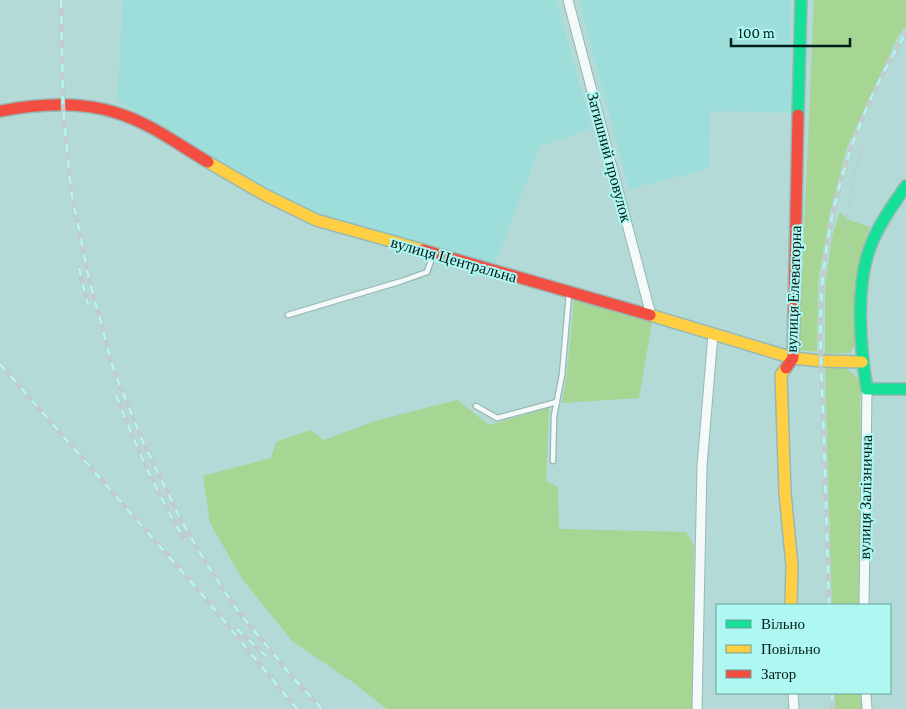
<svg xmlns="http://www.w3.org/2000/svg" width="906" height="709" font-family="'Crimson Pro',serif">
	<rect width="100%" height="100%" fill="#b3dad7"/>
	<!-- built -->
	<g fill="#9ededa">
		<path d="M123 0H556L592 128 540 146 494 267 298 207 117 100Z"/>
		<path d="M579 0H790L792 113 710 111 709 169 629 189Z"/>
	</g>
	<!-- green -->
	<g fill="#a6d594">
		<path d="M814 0H906V26L898 36 847 147 829 216 818 283 817 352 799 350Z"/>
		<path d="M840 212 849 220 870 227 863 247 857 276V343L850 353 825 354V290L832 236Z"/>
		<path d="M574 299 652 322 639 398 562 403 567 371Z"/>
		<path d="M825 368H846L860 380 862 605H832Z"/>
		<path d="M457 400 489 425 549 408 546 481 558 487 559 529 686 532 694 545 692 709H387L354 683 293 642 243 580 210 523 203 476 271 458 276 442 310 430 324 440 375 421Z"/>
		<rect x="835" y="693" width="29" height="16"/>
	</g>
	<g fill="none" stroke-linecap="round" stroke-linejoin="round">
		<!-- lane casing -->
		<g stroke="#98b7b5" stroke-width="7">
			<g id="lane">
				<path d="M288 315 402 281 427 272 433 255"/>
				<path d="M476 406 497 418 557 402"/>
				<path d="M553 461 554 416 562 375 569 294"/>
			</g>
		</g>
		<!-- street casing -->
		<g stroke="#98b7b5" stroke-width="11">
			<g id="street">
				<path d="M568 0 651 315"/>
				<path d="M864 605 867 389"/>
				<path d="M793 693 794 709"/>
				<path d="M866 693 867 709"/>
				<path d="M697 709 702 466 713 334"/>
			</g>
		</g>
		<!-- fast casing -->
		<g stroke="#98b7b5" stroke-width="14">
			<g id="fast">
				<path d="M798 115 801 0"/>
				<path d="M906 186C893 205 879 224 871 245 855 284 860 348 867 389H906"/>
			</g>
		</g>
		<!-- slow casing -->
		<g stroke="#98b7b5" stroke-width="14">
			<g id="slow">
				<path d="M208 162 265 195 316 220 423 250"/>
				<path d="M650 315 793 358 821 361 862 362"/>
				<path d="M786 368 781 375 785 493 792 566 791 605"/>
			</g>
		</g>
		<!-- jam casing -->
		<g stroke="#98b7b5" stroke-width="14">
			<g id="jam">
				<path d="M0 111C37 104 81 101 117 113 150 123 179 145 208 162"/>
				<path d="M423 250 650 315"/>
				<path d="M786 368 793 358 798 115"/>
			</g>
		</g>
		<!-- path -->
		<path stroke="#bcc8c7" stroke-width="1" stroke-dasharray="4 2.5" stroke-linecap="butt" d="M856 259 852 255 846 239V223L855 170 866 141"/>
		<!-- lane -->
		<use href="#lane" stroke="#f4f9f9" stroke-width="4.5"/>
		<!-- street -->
		<use href="#street" stroke="#f4f9f9" stroke-width="9"/>
		<!-- fast -->
		<use href="#fast" stroke="#16e098" stroke-width="11"/>
		<!-- slow -->
		<use href="#slow" stroke="#ffcf43" stroke-width="11"/>
		<!-- jam -->
		<use href="#jam" stroke="#f24e42" stroke-width="11"/>
		<!-- rail casing -->
		<g stroke="#c1cccc" stroke-width="4.5">
			<g id="rail">
				<path d="M61 0 63 107 71 191 89 279 114 371 143 442 181 520 206 563 237 610 295 680 322 709"/>
				<path d="M79 268 88 305"/>
				<path d="M0 364 205 598 297 709"/>
				<path d="M116 395C135 445 157 494 185 540"/>
				<path d="M829 605C827 541 825 476 823 412 821 364 818 315 824 268 833 185 862 104 906 33"/>
				<path d="M237 629 266 656"/>
				<path d="M832 693V709"/>
			</g>
		</g>
		<!-- rail -->
		<use href="#rail" stroke="#aff8f2" stroke-width="2.5" stroke-dasharray="8" stroke-linecap="butt"/>
	</g>
	<g text-anchor="middle" stroke-width="4" stroke-linejoin="round" paint-order="stroke">
		<!-- street labels -->
		<g font-size="16" fill="#001c1b" stroke="#aff8f2">
			<text transform="translate(610 157) rotate(75)" y="6">Затишний провулок</text>
			<text transform="translate(454 259) rotate(16)" y="6">вулиця Центральна</text>
			<text transform="translate(793 289) rotate(-88)" y="6">вулиця Елеваторна</text>
			<text transform="translate(865 497) rotate(-89)" y="6">вулиця Залізнична</text>
		</g>
	</g>
	<!-- legend -->
	<rect x="716" y="604" width="175" height="90" fill="#aff8f2" stroke="#69a09c"/>
	<rect x="726" y="620" width="25" height="8" fill="#16e098" stroke="#69a09c"/>
	<text x="761" y="629" font-size="15" fill="#001c1b">Вільно</text>
	<rect x="726" y="645" width="25" height="8" fill="#ffcf43" stroke="#69a09c"/>
	<text x="761" y="654" font-size="15" fill="#001c1b">Повільно</text>
	<rect x="726" y="670" width="25" height="8" fill="#f24e42" stroke="#69a09c"/>
	<text x="761" y="679" font-size="15" fill="#001c1b">Затор</text>
	<!-- scale -->
	<path d="M731 38v8h119v-8" fill="none" stroke="#001c1b" stroke-width="2.5"/>
	<text x="738" y="38" font-size="15" fill="#001c1b" stroke="#aff8f2" stroke-width="4" paint-order="stroke">100 m</text>
</svg>
